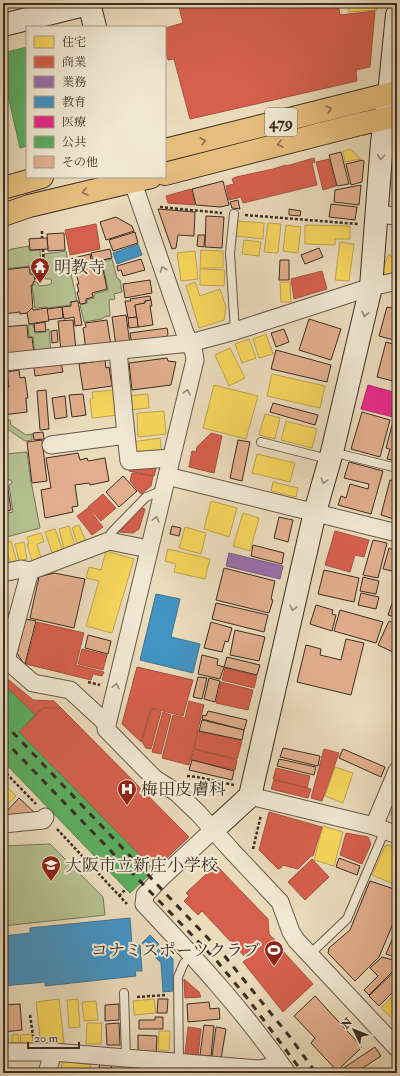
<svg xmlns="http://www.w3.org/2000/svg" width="400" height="1076" font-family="'IM FELL Double Pica','Noto Serif JP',serif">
	<rect width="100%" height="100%" fill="#eadbbb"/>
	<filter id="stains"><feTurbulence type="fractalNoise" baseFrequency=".005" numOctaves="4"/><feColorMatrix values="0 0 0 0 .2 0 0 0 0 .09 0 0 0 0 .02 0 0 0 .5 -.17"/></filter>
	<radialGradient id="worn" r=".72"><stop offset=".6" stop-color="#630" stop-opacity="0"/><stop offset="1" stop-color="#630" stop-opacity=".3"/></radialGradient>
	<!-- green -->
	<g fill="#b5c192" stroke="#78775a">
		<path d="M29 246V251L40 250 42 276H35L33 273H31L30 266 3 269V253L12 249Z"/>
		<path d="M66 251 77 301 70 302 71 305 48 308 47 307 35 308 32 286 37 282 39 286 48 285 52 283 51 279H45L44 254Z"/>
		<path d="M112 259 117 278 120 280 122 292 114 294 115 299 109 300 110 316 104 317 102 319 84 322 80 305 87 303V300L94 298V294L108 290 102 261Z"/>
		<path d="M33 324 35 333 46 332V330L49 329 51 354 35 355 33 337H29L28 325Z"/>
		<path d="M3 420H10L11 425 26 435 32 434V440L25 441 6 428H3Z"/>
		<path d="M27 452 31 483 32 486 40 528 3 538V514L13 512 9 485 12 483 11 480H8L6 454Z"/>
		<path d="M50 844 103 897 105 915 3 926V846Z"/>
	</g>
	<!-- homes -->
	<g fill="#f6d55c" stroke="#bea34b">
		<path d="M349 3H377V10L349 12Z"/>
		<path d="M350 149 361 159 345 162 343 151Z"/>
		<path d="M237 221 264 223 263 239 236 236Z"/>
		<path d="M268 223 281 224 278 253 264 252Z"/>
		<path d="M286 225 301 227 298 253 283 251Z"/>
		<path d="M305 225 350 226V239H335V245L305 244Z"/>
		<path d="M244 240 261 242 259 256 242 254Z"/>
		<path d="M340 242 354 244 349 281 335 280Z"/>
		<path d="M201 250 223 251V268H200Z"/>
		<path d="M195 251 198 279 181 281 177 253Z"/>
		<path d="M389 254 397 263V277L388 276 382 270Z"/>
		<path d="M200 269 225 270 224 286 200 285Z"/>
		<path d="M195 282 200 296 220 289 226 307 224 320 199 328 186 286Z"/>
		<path d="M280 282H290L291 302H281Z"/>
		<path d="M266 334 273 354 259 358 253 339Z"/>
		<path d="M249 339 256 358 242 363 235 344Z"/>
		<path d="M230 348 245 378 229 386 215 355Z"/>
		<path d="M272 374 325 386 320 408 267 396Z"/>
		<path d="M214 385 258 396 246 439 203 428Z"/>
		<path d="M115 390 119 415 92 418 90 399 93 398 92 392Z"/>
		<path d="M148 394 149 408 129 410 128 396Z"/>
		<path d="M164 411 166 434 138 437 137 413Z"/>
		<path d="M265 414 280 418 275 439 259 435Z"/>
		<path d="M286 421 317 429 312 448 281 440Z"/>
		<path d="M160 438 162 454 134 457 132 442Z"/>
		<path d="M257 454 295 463 290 482 252 473Z"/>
		<path d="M273 482 298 488 296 497 271 491Z"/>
		<path d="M211 501 237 508 229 537 204 529Z"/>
		<path d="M243 513 259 518 250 551 233 546Z"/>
		<path d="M79 525 86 542 78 545 72 528Z"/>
		<path d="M69 526 75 546 64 549 59 529Z"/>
		<path d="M185 527 206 533 201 554 179 548Z"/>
		<path d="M55 529 63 551 53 555 45 532Z"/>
		<path d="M41 533 44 542 37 544 41 558 32 561 27 544H29L27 537Z"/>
		<path d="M11 541 17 563 10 564 5 542Z"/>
		<path d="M24 542 27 559 19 561 15 544Z"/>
		<path d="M3 543 9 566 3 568Z"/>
		<path d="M168 549 210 559 205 579 174 572 176 564 165 561Z"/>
		<path d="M106 551 134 559 112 633 86 626 99 581 86 578 89 567 101 570Z"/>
		<path d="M335 767 353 773 343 803 325 796Z"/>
		<path d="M6 786 16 796 3 809V789Z"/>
		<path d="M397 798V823L394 821 391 814Z"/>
		<path d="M323 826 343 832 334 866 314 860Z"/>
		<path d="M389 845 397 848V877L394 884 372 875 385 846Z"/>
		<path d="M397 992V1012L392 1018 381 1008Z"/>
		<path d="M59 999 64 1043 41 1046 36 1002Z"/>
		<path d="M78 999 80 1027 69 1028 67 1000Z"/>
		<path d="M154 999 156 1013 134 1015 133 1001Z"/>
		<path d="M96 1001 98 1020 84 1021 82 1002Z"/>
		<path d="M87 1023H102L101 1044H86Z"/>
		<path d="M159 1031H170L169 1051 158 1050Z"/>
		<path d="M8 1034 9 1049H3V1035Z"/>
		<path d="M18 1034 19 1048 12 1049V1035Z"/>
		<path d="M32 1034 34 1048 22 1050 20 1035Z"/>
		<path d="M62 1061 91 1065 89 1073H61Z"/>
		<path d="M115 1064 169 1070V1073H114Z"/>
	</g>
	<!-- shops -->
	<g fill="#d6604d" stroke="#a75140">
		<path d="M178 3H338L340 15 375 11 370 67 356 70 357 81 190 119 174 59 168 60 165 47V28L183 23Z"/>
		<path d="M314 158 315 162 312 163 317 185 243 203 241 197 229 200 226 186 234 184 232 179 236 177 273 169 286 165V166Z"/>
		<path d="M329 159 336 186 323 190 316 162Z"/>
		<path d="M191 189 195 205 168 203 166 196Z"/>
		<path d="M96 224 100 249 70 255 65 230Z"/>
		<path d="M322 271 327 289 294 299 291 279Z"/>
		<path d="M211 433 222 436 214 473 189 467 192 451 196 452 197 447Z"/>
		<path d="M152 465 156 469 154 476 129 471 130 466Z"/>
		<path d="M132 473 153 476 151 486 141 494 130 481Z"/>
		<path d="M103 494 116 508 101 521 88 507Z"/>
		<path d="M138 507 145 509 139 529 133 533 118 532Z"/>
		<path d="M88 508 103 527 92 535 77 516Z"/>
		<path d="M335 531 369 540 364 557 355 555 350 572 325 565Z"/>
		<path d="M37 622 84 633 76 665 104 672 102 676 93 674 91 680 26 664Z"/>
		<path d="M82 649 107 655 103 670 78 664Z"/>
		<path d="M137 667 193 680 183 716 151 708 141 742 122 724Z"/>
		<path d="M225 668 257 676 254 688 222 680Z"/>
		<path d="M3 675 33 700 54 701 61 708H43L35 715 3 684Z"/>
		<path d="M221 682 253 690 248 710 216 703Z"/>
		<path d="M189 701 204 705 189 765 162 758 173 715 185 718Z"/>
		<path d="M43 708H61L189 837 154 870 19 732Z"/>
		<path d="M151 709 161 712 151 749 146 748 142 742Z"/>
		<path d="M163 712 171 715 161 754 152 752Z"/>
		<path d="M198 731 242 741 237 759 194 749Z"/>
		<path d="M194 749 237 760 235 770 191 760Z"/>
		<path d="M324 749 339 753 322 801 311 798Z"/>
		<path d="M276 768 310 776 307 788 273 779Z"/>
		<path d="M274 780 311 789 308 798 271 789Z"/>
		<path d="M269 812 322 827 313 856H311L298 869 282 865 281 868 278 869 259 850Z"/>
		<path d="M346 833 368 837 371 844 362 864 340 855Z"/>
		<path d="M312 859 329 877 305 900 288 882Z"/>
		<path d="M216 865 268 919 269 934 281 947 280 948 313 984 283 1012 243 962 247 959 202 911 198 915 184 901 189 896 186 893Z"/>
		<path d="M184 979 199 992 201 997 185 998Z"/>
		<path d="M188 1027 201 1029 198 1056 185 1054Z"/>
	</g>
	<!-- offices -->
	<path fill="#9970ab" stroke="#7c5c82" d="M229 553 283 566 280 579 226 566Z"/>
	<!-- schools -->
	<g fill="#4393c3" stroke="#407493">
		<path d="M138 244 142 255 117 264 113 253Z"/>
		<path d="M156 594 180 599 171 637 200 644 193 673 140 660Z"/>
		<path d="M5 607 10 616 3 625V610Z"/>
		<path d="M130 918 132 946 140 945 142 971H135L136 976 45 986V982L3 986V936L30 933V928Z"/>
		<path d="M150 935 159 944 151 952 142 943Z"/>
		<path d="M161 947 173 959V991L163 992 161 963 153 955Z"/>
	</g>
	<!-- health -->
	<path fill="#e7298a" stroke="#b32a6b" d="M368 385 397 393V418L361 409Z"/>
	<!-- public -->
	<g fill="#5aae61" stroke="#50874e">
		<path d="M27 47V146L20 148 3 74V53Z"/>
		<path d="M3 684 35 715 19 732 154 870 130 893 3 761Z"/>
	</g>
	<!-- building -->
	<g fill="#e2ae8d" stroke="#3a2d23">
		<path d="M341 152 349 184 337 186 329 155Z"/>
		<path d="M363 160 364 161 362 182 351 185 346 164Z"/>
		<path d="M223 181 229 205 220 207 196 205 192 189Z"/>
		<path d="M361 185 359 205 334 202 335 190Z"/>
		<path d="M238 200 240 209 232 208 230 202Z"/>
		<path d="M331 204 357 207 355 220 329 217Z"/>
		<path d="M158 209 195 212 194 236 178 235 176 248 172 249Z"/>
		<path d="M289 209 301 211 300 216 289 215Z"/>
		<path d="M206 216 224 217 222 248 205 247Z"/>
		<path d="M116 217 132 226 134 231 106 240 100 222Z"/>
		<path d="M135 232 138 243 113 251 109 240Z"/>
		<path d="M64 233 65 250 48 251 47 234Z"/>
		<path d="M198 235H205L204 247 197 246Z"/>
		<path d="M42 238H47L48 249 30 250 29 239Z"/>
		<path d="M319 248 323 257 305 264 301 255Z"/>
		<path d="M110 249 112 258 93 262 91 253Z"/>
		<path d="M90 254 92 264 78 267 79 269 73 270 70 259Z"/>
		<path d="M141 259 145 270 123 276 121 270 118 271 117 266Z"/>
		<path d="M101 260 107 289 92 293 93 297 86 299V303L80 304 77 292H79L77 284H79L76 273H75L74 270 79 269 78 267 95 264V262Z"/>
		<path d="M280 260H289V280H279Z"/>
		<path d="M29 267 30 274 34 275 35 282H33V285H31L33 308 27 313 20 314V312L3 314V270Z"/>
		<path d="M150 280 152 293 125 298 123 284Z"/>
		<path d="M150 296 151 300 145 301V303L135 305 137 317 128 318 125 301H131L130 299Z"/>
		<path d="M151 300 152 306H150L153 325 138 327 135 305 145 303V301Z"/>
		<path d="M78 301 82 325 75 326 74 317 64 319 62 307 71 306V302Z"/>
		<path d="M62 307 63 318 48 320 47 309Z"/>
		<path d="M387 307 397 309V341L379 336Z"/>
		<path d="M32 308 33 310 47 308 49 321 29 324 27 313Z"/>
		<path d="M126 315 130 344 116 346 112 317Z"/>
		<path d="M137 317 138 327 129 328 128 318Z"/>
		<path d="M309 319 341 329 331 360 299 350Z"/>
		<path d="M73 320 76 350 61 351 58 321Z"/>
		<path d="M107 320 111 346 86 350 83 328 86 327 85 323Z"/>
		<path d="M45 322 46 331 35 332 34 324Z"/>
		<path d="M27 325 28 338 32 337 34 354 4 357 3 327Z"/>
		<path d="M167 328 168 334 164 341 132 346 130 333Z"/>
		<path d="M284 329 289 342 276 347 271 333Z"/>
		<path d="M57 330 58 342 52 343 51 331Z"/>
		<path d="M386 342 397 345V382L377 377Z"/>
		<path d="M276 350 331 365 327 382 271 369Z"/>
		<path d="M167 358 168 361 176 362 171 385 132 390 129 363Z"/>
		<path d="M105 360 106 368 109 367 112 386 83 390 79 364Z"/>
		<path d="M61 363 63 372 35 376 34 367Z"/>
		<path d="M19 370 20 378 25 377 28 398H26L27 412 3 415V388L9 387 7 372Z"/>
		<path d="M46 390 49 429 40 430 37 391Z"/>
		<path d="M83 394 86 415 72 417 69 395Z"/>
		<path d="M65 396 67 417 55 419 52 398Z"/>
		<path d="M273 403 318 415 315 425 270 412Z"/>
		<path d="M362 412 390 420 380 457 351 449Z"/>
		<path d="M392 425 397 426V461L387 459 390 449 386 448Z"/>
		<path d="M43 432 44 439 34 440 33 433Z"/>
		<path d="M42 440 47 481 32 483 27 442Z"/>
		<path d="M238 440 250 442 242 481 230 478Z"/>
		<path d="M78 453 80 460 87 458 88 461 105 458 109 481 90 485 89 483 75 485 78 506 72 507 73 512 45 518 41 490 51 488 46 458Z"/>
		<path d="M349 462 383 471 371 514 338 505 341 496 346 498 350 484 368 489 369 484 344 478Z"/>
		<path d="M123 476 137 491 119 507 106 492Z"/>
		<path d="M390 480 397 482V508L394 519 381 515Z"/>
		<path d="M3 482H7L11 510 3 512Z"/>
		<path d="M279 517 293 520 288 542 274 538Z"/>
		<path d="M172 526 181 528 179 536 170 534Z"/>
		<path d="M373 540 387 543 378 578 363 575Z"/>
		<path d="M253 545 284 553 282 564 251 556Z"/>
		<path d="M389 548 397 552V572L383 569Z"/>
		<path d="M224 568 275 581 271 599 273 600 269 613 216 600Z"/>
		<path d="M324 570 359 578 354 602 318 594Z"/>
		<path d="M54 573 85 579 74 628 30 618 39 577Z"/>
		<path d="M363 577 379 581 376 594 360 591Z"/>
		<path d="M397 589V618L388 615Z"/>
		<path d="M361 593 379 597 376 609 358 605Z"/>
		<path d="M216 603 268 615 264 632 212 619Z"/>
		<path d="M316 605 333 610 332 614 336 615 332 631 310 624Z"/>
		<path d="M340 610 383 622 376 643 334 631Z"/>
		<path d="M26 619 36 621 25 664 23 663 17 653Z"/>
		<path d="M389 621 397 625V654L378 645Z"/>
		<path d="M211 622 232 628 228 642 225 641 222 652 204 648Z"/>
		<path d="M235 630 265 637 259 661 230 655Z"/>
		<path d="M88 635 111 641 108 654 85 648Z"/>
		<path d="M346 639 364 643 351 695 297 682 306 645 321 649 320 655 341 660Z"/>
		<path d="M202 655 218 659 217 665 224 667 220 679 198 674Z"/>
		<path d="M227 657 260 665 257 675 224 667Z"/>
		<path d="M198 677 207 678 202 699 193 697Z"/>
		<path d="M209 678 220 681 215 702 204 699Z"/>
		<path d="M208 711 247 720 244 730 202 719 203 715 206 716Z"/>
		<path d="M202 720 244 730 242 740 199 731Z"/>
		<path d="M283 748 320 756 318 766 280 757Z"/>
		<path d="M343 749 385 767 381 777 339 758Z"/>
		<path d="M279 759 316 767 314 775 277 766Z"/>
		<path d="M192 760 234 771 232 780 189 770Z"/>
		<path d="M19 798 36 814 9 819 4 814Z"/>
		<path d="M339 858 360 866 357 875 336 867Z"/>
		<path d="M370 881 397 890V914L379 957 355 981 328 953 329 948 350 930Z"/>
		<path d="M397 928V958L386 954Z"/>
		<path d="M382 957 397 961V967L369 995 364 990 378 976 370 968Z"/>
		<path d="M397 969V988L379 1006 369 996Z"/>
		<path d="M315 996 362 1047 337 1071 311 1043 315 1038 294 1016Z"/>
		<path d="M158 999H168L167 1013H157Z"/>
		<path d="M209 1002 210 1009 219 1008 220 1019 188 1022 187 1004Z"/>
		<path d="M20 1004 22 1030 3 1032V1005Z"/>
		<path d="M119 1004V1020L105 1021V1005Z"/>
		<path d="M155 1017H163V1029H139V1020H155Z"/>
		<path d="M119 1023 120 1045H107L106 1024Z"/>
		<path d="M204 1025 214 1026 211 1056 200 1055Z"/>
		<path d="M216 1027 226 1029 221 1059 212 1057Z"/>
		<path d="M138 1035 157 1036 156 1054 138 1053Z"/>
		<path d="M375 1047 381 1056 355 1073H336Z"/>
		<path d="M100 1063 112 1065 110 1073H98Z"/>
	</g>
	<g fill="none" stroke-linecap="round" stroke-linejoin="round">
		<!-- lane casing -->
		<g stroke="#665849" stroke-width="10">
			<g id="lane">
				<path d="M234 214 230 253 235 331"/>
				<path d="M261 442 328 459"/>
				<path d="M332 452 397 468"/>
				<path d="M109 541 111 533 146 497 163 490"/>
				<path d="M309 955 347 919 385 830"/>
				<path d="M124 993 126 1058"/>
				<path d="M179 1062 178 977 184 963"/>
			</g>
		</g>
		<!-- street casing -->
		<g stroke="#665849" stroke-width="19">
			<g id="street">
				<path d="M131 177 185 333 194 353 195 360 106 729 154 778 177 793 198 813 232 851 280 902 291 932 296 940 397 1048"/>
				<path d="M376 214 397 216"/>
				<path d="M118 351 126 435"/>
				<path d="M3 362 190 343 235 331 371 287 397 281"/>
				<path d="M51 445 126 435 129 461 171 458"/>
				<path d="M167 476 397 533"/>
				<path d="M3 573 21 569 30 571 109 541 149 549"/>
				<path d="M3 657 33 683 70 690 107 724"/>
				<path d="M6 660 30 571"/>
				<path d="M250 796 374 826 397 835"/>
				<path d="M3 824 43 820 45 817"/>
				<path d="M374 826 397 771"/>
				<path d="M213 830 161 878 145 895 144 904C195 958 245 1012 287 1073"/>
				<path d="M3 1052H53L260 1069 269 1067 278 1061"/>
				<path d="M47 1073 53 1052"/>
			</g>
		</g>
		<!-- secondary casing -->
		<g stroke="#3a2d23" stroke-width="24">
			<g id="secondary">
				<path d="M89 3 95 27"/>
				<path d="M3 25 92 3"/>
				<path d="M213 830 250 796 315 512 332 452 371 287 382 142 389 94 397 15"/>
			</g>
		</g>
		<!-- highway casing -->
		<g stroke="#3a2d23" stroke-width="24">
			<g id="highway">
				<path d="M165 150 397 92"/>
				<path d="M165 174 360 124 397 116"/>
				<path d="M3 188 42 177"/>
				<path d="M3 215 29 206 151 177"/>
			</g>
		</g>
		<!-- path -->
		<g stroke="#3a2d23" stroke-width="2.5" stroke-dasharray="3 2" stroke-linecap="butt">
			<path d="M160 207 222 213"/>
			<path d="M245 215 358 224"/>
			<path d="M42 231V238"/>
			<path d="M34 278 44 277 43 249"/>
			<path d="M88 682 100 685"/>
			<path d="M3 770 36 804"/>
			<path d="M187 776 197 777 234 785"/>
			<path d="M57 829 127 904"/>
			<path d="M253 849 261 815"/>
			<path d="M119 896 126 889"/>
			<path d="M137 997 166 995"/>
			<path d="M30 1015 33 1036"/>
		</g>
		<!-- lane -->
		<use href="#lane" stroke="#f1e8d3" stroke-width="8"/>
		<!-- street -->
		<use href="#street" stroke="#f1e8d3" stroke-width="17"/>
		<!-- secondary -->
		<use href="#secondary" stroke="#f1e8d3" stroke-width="22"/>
		<!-- highway -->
		<use href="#highway" stroke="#e5be7e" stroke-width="22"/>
		<!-- rail -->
		<g stroke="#3a2d23" stroke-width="3" stroke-dasharray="7 7" stroke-linecap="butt">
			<path d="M3 722 223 954 290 1037 316 1073"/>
			<path d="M3 739 216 960 248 999 303 1073"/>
		</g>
	</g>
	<!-- one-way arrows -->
	<defs><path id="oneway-chevron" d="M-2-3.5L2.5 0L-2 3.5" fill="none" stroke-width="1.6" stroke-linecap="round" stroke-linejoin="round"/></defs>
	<g stroke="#876e4c">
		<use href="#oneway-chevron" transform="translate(329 109) rotate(-15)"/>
		<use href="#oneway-chevron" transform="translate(203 141) rotate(-14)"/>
		<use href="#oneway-chevron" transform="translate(280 144) rotate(166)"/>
		<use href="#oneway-chevron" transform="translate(85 192) rotate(166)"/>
	</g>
	<g stroke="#968a7b">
		<use href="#oneway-chevron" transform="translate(381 157) rotate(95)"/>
		<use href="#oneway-chevron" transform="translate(163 269) rotate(-109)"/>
		<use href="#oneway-chevron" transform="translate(365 314) rotate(104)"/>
		<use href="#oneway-chevron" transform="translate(187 392) rotate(-77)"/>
		<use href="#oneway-chevron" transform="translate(324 481) rotate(105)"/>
		<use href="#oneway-chevron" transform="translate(156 519) rotate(-76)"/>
		<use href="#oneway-chevron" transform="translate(293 608) rotate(103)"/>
		<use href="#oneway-chevron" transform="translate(116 686) rotate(-77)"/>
	</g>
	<!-- icons -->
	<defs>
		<g id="temple-pin" transform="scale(1)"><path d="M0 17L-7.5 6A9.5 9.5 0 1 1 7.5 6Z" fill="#8f2418" stroke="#f1e8d3"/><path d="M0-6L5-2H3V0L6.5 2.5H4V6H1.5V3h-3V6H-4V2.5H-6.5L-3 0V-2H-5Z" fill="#fff"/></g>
		<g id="hospital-pin" transform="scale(1)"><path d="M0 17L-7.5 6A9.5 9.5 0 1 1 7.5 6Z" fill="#8f2418" stroke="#f1e8d3"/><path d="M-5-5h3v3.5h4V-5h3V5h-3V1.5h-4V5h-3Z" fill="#fff"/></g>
		<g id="school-pin" transform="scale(1)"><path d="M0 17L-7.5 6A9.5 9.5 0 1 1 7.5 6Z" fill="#8f2418" stroke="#f1e8d3"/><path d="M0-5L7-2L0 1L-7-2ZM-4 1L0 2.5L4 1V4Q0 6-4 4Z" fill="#fff"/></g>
		<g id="stadium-pin" transform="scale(1)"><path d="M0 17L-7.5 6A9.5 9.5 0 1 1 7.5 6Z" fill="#8f2418" stroke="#f1e8d3"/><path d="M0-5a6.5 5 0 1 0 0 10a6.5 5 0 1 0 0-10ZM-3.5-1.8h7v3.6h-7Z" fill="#fff"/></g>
	</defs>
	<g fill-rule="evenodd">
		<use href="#temple-pin" x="40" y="267"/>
		<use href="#hospital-pin" x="127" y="789"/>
		<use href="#school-pin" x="51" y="865"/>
		<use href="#stadium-pin" x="274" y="950"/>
	</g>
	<g text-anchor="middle" stroke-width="4" stroke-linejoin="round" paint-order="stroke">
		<!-- shield labels -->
		<rect fill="#f1e8d3" stroke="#716558" stroke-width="1" x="265" y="108" width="32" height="28" rx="3"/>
		<g font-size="16" font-weight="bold" fill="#3a2d23">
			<text x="281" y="128">479</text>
		</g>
		<!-- poi labels -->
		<g font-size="17" fill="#3a2d23" stroke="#f1e8d3" text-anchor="start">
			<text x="54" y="273">明教寺</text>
			<text x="141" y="795">梅田皮膚科</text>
			<text x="65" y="871">大阪市立新庄小学校</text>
			<text x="260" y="956" text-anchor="end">コナミスポーツクラブ</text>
		</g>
	</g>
	<!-- margin -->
	<rect width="400" height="1076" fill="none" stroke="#eadbbb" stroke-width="16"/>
	<rect x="4" y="4" width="392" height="1068" fill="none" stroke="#3a2d23" stroke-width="2"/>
	<rect x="8" y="8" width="384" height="1060" fill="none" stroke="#3a2d23"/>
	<!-- legend -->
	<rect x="26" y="26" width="140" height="152" fill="#f1e8d3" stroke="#a89d8d"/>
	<rect x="34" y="36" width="20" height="12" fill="#f6d55c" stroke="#a89d8d"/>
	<text x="62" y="46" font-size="12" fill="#3a2d23">住宅</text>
	<rect x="34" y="56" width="20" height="12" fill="#d6604d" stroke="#a89d8d"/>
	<text x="62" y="66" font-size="12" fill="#3a2d23">商業</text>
	<rect x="34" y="76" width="20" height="12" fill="#9970ab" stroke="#a89d8d"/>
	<text x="62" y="86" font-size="12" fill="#3a2d23">業務</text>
	<rect x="34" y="96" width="20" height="12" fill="#4393c3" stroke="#a89d8d"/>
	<text x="62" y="106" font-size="12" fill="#3a2d23">教育</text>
	<rect x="34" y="116" width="20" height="12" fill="#e7298a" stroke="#a89d8d"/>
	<text x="62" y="126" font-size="12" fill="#3a2d23">医療</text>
	<rect x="34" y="136" width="20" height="12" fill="#5aae61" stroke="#a89d8d"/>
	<text x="62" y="146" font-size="12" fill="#3a2d23">公共</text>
	<rect x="34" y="156" width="20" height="12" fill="#e2ae8d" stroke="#a89d8d"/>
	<text x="62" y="166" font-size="12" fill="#3a2d23">その他</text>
	<!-- north arrow -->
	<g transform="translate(354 1030) rotate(313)" stroke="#f1e8d3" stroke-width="3" paint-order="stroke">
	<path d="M0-3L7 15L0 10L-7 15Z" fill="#3a2d23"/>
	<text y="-6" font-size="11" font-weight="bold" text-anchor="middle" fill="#3a2d23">N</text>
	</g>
	<!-- scale -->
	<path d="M28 1042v6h51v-6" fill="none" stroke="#3a2d23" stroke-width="2"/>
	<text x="34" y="1042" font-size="12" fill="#3a2d23" stroke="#f1e8d3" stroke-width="3" paint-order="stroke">20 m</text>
	<rect width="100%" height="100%" filter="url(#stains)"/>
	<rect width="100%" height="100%" fill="url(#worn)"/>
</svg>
